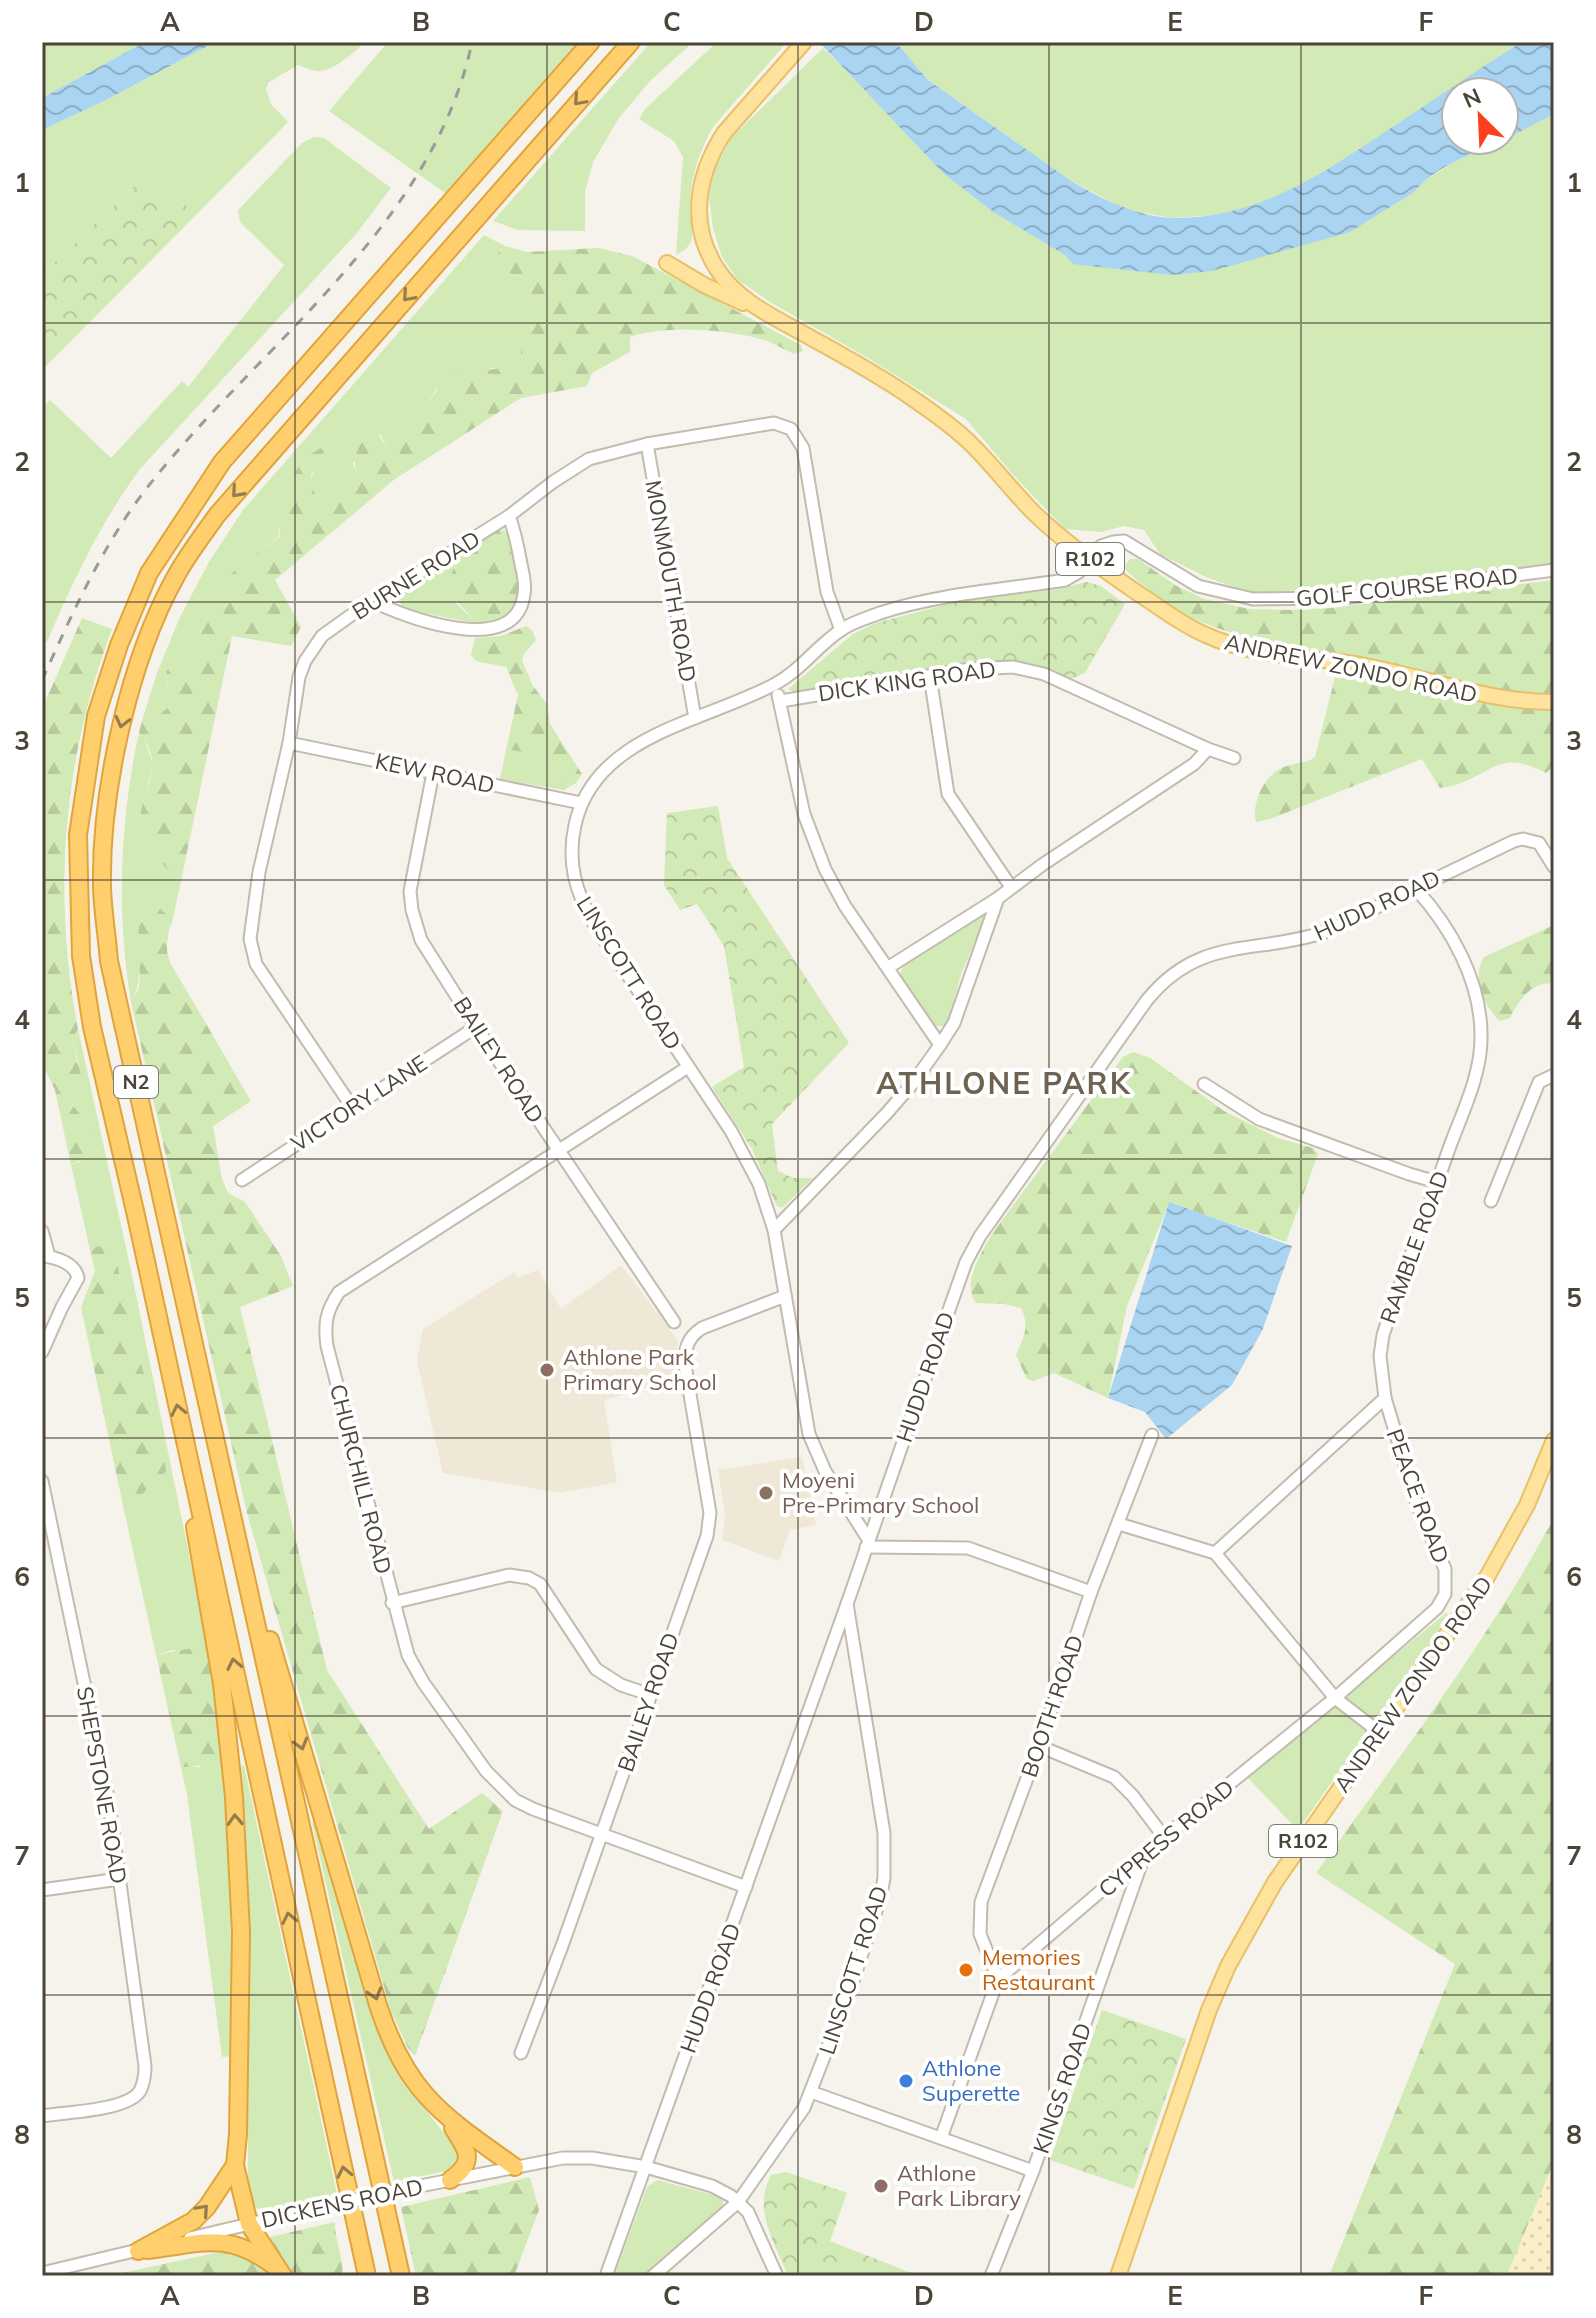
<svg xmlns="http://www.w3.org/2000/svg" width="1596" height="2318" font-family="Mulish,sans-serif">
	<defs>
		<pattern id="forest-firs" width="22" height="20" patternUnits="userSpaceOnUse" patternTransform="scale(2)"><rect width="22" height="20" fill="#d2eab5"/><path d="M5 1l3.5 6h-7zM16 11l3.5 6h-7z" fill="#b6ca9c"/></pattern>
		<pattern id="sand-dots" width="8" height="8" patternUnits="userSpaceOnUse" patternTransform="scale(2)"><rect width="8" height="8" fill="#f9efc9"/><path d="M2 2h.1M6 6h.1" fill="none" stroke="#d7cead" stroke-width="1.8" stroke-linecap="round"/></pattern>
		<pattern id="park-crowns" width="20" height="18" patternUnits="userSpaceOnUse" patternTransform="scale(2)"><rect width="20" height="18" fill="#d2eab5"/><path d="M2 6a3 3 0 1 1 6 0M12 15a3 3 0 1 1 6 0" fill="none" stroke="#b6ca9c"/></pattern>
		<pattern id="water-waves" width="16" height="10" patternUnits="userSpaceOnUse" patternTransform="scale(2)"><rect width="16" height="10" fill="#a9d4f2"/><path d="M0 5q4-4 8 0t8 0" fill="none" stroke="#8caec5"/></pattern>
	</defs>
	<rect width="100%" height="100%" fill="#f6f3ec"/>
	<!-- education -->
	<g fill="#efe8d6">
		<path d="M621 1265 678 1340 675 1379 604 1400 617 1482 560 1493 443 1473 417 1361 423 1329 514 1272 517 1278 538 1270 561 1309Z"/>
		<path d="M802 1457 816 1525 790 1530 779 1561 722 1540 725 1516 718 1470Z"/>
	</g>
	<!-- grass -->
	<g fill="#d2eab5">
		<path d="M42 42H145L42 98Z"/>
		<path d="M215 42H365C354 52 333 72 318 71 312 71 304 67 298 65L269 82 266 89 271 104 288 122 198 213 142 179 42 275V130L106 100Z"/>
		<path d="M388 42H578L445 193 329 111Z"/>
		<path d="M651 42H693L650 81 619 118 593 162 585 192V231L518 230 493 221Z"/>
		<path d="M717 42H787L713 127C699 151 691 177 690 205 689 215 694 227 692 237 691 246 684 251 676 255L683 157 674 141 639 119 645 109Z"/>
		<path d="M896 42H1531L1456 92 1283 199 1229 214 1172 218 1126 210 1067 178 928 80Z"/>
		<path d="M823 48 867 91 943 173 993 212 1072 259 1398 199 1450 164 1554 114V564L1401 584 1252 593 1206 577 1160 554 1144 530 1124 526 1101 532 1065 529 1016 478 966 419 868 358 770 302 737 279 722 257 713 228 709 196 713 173 731 138Z"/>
		<path d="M314 137 324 138 391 188 356 234 140 469C99 525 74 579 47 642L42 640V408L50 400 111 458 182 381 188 387 284 265 240 222 238 210 302 143Z"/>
		<path d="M484 235 505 246 497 253 512 275 529 280 533 309 516 322 521 354 497 369 491 368 436 389 428 404 402 421 398 450 390 451 380 434 353 463 356 474 329 501H318C308 478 309 478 323 458L295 471 282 505 278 538 244 562 207 613 193 653 166 671 170 706 159 715 144 714 157 673 180 617 209 562 243 510Z"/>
		<path d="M470 546 456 603 476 623 407 610 401 606 399 596 406 587Z"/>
		<path d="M139 732 144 738 153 764 142 808 150 849 181 881 171 927 163 910 142 917C136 945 146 977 131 1002 116 910 120 822 139 732Z"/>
		<path d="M506 750C532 750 554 765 564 790L500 779Z"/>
		<path d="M983 915 986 916 961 974 950 1016 945 1026H934L900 975 903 965 964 923Z"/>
		<path d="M78 1029 133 1280 210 1658 173 1650 156 1655 124 1510C141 1499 150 1483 166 1472L154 1452 147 1431 153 1407 132 1330V1311L121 1286 117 1261 98 1246 90 1250 71 1165 80 1162 89 1127 70 1100C71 1092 76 1088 78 1081 81 1067 76 1052 72 1039Z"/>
		<path d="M1446 1613 1449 1615 1298 1830 1247 1777Z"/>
		<path d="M223 1753 230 1867 232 2056 222 2057 187 1795 181 1767H199Z"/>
		<path d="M244 1765 337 2194 263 2210 253 2207 248 2198 247 1855 241 1766Z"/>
		<path d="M315 1822 378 2030C398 2077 427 2113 459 2151L461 2155 455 2169 394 2182 312 1823Z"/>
		<path d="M657 2180 717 2196 723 2201V2207L645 2276H614L647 2187Z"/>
	</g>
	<!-- forest -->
	<g fill="url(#forest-firs)">
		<path d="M505 246 527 252 598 248 632 256 801 345 803 351 794 354C783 349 772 342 760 339 723 329 666 325 630 337V352L592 373 587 386 521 398 395 479 275 580 301 627 291 646 232 636 181 881C165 866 144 850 141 827 136 791 170 770 139 732L144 714 159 715 170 706 166 671 193 653 207 613 227 578 244 562 279 538C281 530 279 527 279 519 281 491 297 460 321 448L324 450C320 478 301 463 318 501H329L356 474C352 458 359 438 376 432L390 450H397L402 421 428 404 444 379 462 371 497 369 521 354 516 322 533 309 529 280C513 276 503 272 495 256Z"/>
		<path d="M497 530 505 531 510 536C513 554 521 581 516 599 512 613 494 629 478 623 472 621 469 614 465 610 431 577 465 546 497 530Z"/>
		<path d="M1130 559H1138L1175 585 1204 599 1249 609 1291 610 1331 608 1554 580V766L1546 773C1492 745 1492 781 1440 788L1422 759 1270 819 1256 822C1251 802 1265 774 1284 767 1295 762 1306 764 1315 757L1335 677 1328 651C1245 640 1189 630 1126 570L1124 566Z"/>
		<path d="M82 618 112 629C63 760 52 892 78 1029L72 1039 81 1076 70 1100C75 1110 85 1118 90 1128 97 1144 86 1160 71 1165L55 1090 42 1063V709Z"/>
		<path d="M526 626 532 630 536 640 524 654 522 661 533 686 547 704 550 724 582 774 576 783 564 790C554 765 532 750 506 750L518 695 506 667 476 661 471 655 475 638 501 636Z"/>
		<path d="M155 906C178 917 166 932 167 950 167 954 169 959 171 964L251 1101 213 1126 222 1179 228 1193 245 1202 281 1256 293 1286 240 1307 327 1670 429 1829 482 1793 503 1811 415 2056 408 2048 391 2011 247 1513 131 1002C132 1000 137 992 138 990 145 968 126 914 155 906Z"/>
		<path d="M1554 925V984C1532 980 1519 1000 1510 1018L1500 1021C1484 1008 1471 976 1484 957Z"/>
		<path d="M1133 1052 1150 1058 1224 1111 1278 1138 1313 1148 1318 1154 1286 1242 1169 1203 1127 1306 1108 1398 1054 1373 1033 1381 1027 1379 1016 1355C1024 1337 1030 1326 1021 1308L1004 1304 976 1303C961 1283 982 1252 992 1234L1123 1057Z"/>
		<path d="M98 1246 112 1250 117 1261 121 1286 132 1311V1330L153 1407 147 1431 154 1452 165 1462 166 1472C150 1483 141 1499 124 1510L81 1307 95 1271 90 1250Z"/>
		<path d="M1554 1518V2161L1507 2276H1329L1455 1964 1316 1873C1399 1757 1486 1644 1554 1518Z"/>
		<path d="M192 1648 203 1650 210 1658 223 1753C209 1765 199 1767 181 1767L156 1655Z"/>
		<path d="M530 2177 539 2210 514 2276H416L401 2207Z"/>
		<path d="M335 2222C334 2241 345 2259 342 2276H295L270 2243V2237Z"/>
		<path d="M224 2251C243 2254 257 2261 270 2276H108Z"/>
	</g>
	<!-- sand -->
	<path fill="url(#sand-dots)" d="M1554 2161V2276H1507Z"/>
	<!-- park -->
	<g fill="url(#park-crowns)">
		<path d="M142 179 198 213 42 370V275Z"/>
		<path d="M1086 582 1101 586 1125 604 1085 673 1069 680C1039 667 1014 661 981 663L794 692 788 689 853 634 876 623 964 600 1054 590Z"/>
		<path d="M718 806 727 858 849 1043 772 1124 778 1171 793 1178H813L783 1207H778L775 1202 752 1149 712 1087 744 1067 724 946 697 904 680 910 664 885 667 813Z"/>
		<path d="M1102 2010 1186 2039 1134 2189 1050 2160Z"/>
		<path d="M786 2172 847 2193 830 2241 919 2276H788C775 2243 752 2209 771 2175Z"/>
	</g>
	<!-- water -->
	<g fill="url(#water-waves)">
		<path d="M145 42H215L106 100 42 130V98Z"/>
		<path d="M819 42H896L928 80 1067 178C1099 198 1136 217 1174 218 1256 219 1321 175 1385 132 1431 102 1475 71 1522 42H1554V114L1504 140V92H1456V140H1503C1473 154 1435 166 1414 192L1350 232 1212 271 1172 275 1073 264 1065 255 993 212 943 173Z"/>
		<path d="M1169 1202 1292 1246 1262 1331 1232 1385 1166 1439 1145 1412 1108 1398Z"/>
	</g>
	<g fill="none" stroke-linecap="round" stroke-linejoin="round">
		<!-- minor casing -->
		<g stroke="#c2bbae" stroke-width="15">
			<g id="minor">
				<path d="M647 444 695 718"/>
				<path d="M374 602C409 618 516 659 524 594 526 584 523 573 521 564 518 547 515 532 509 516"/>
				<path d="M930 676 948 794 1011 887"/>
				<path d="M778 695 804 814 825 869 845 906 940 1045"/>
				<path d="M781 701 970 669 1013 667 1044 674 1208 749 1234 758"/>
				<path d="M289 743 581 803"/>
				<path d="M433 773 410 891 412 910 421 940 476 1027 674 1322"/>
				<path d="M889 967 998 898 1042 865 1194 764 1208 749"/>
				<path d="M688 1067 339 1292C326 1311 324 1324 327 1346L408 1655 423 1682 486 1771 515 1800 533 1809 746 1887"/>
				<path d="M1204 1084 1259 1119 1409 1174 1437 1182"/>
				<path d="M352 1107 256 964 250 939 259 872 289 743 299 677 305 661 322 636 354 613 509 516 553 482 589 459 647 444 774 423 791 429 803 448 827 592 841 630"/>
				<path d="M242 1180 476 1027"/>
				<path d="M1491 1201 1539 1082 1554 1075"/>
				<path d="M774 1230 886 1114 913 1083 940 1045 954 1023 998 898"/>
				<path d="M42 1231 49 1256"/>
				<path d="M42 1256C56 1257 75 1263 78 1278L62 1307 42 1352"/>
				<path d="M42 1481 109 1803 145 2066C145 2075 144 2083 140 2091 127 2111 65 2112 42 2116"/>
				<path d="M1119 1524 1215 1553 1335 1698 1379 1732"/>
				<path d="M868 1539 825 1471 809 1434 774 1230 759 1184 731 1131 594 924C575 891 567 862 575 825 595 734 705 722 775 684 801 670 817 646 841 630 852 622 867 618 880 613 941 593 1003 590 1065 580L1079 572 1101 546 1113 542 1124 541 1198 586 1253 599 1343 598 1554 570"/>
				<path d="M866 1547 968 1548 1091 1592"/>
				<path d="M1215 1553 1385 1398 1380 1356 1383 1335C1404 1272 1428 1209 1450 1146 1463 1111 1482 1073 1481 1035 1481 981 1451 927 1415 888"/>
				<path d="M392 1603 509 1575 529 1578 540 1584 596 1669 621 1685 651 1695"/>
				<path d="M1039 1746 1114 1777 1133 1796 1164 1837"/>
				<path d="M42 1890 119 1879"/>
				<path d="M998 1979 1164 1837 1335 1698 1437 1608 1445 1594V1569L1417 1504 1385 1398"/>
				<path d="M998 1979 980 1934 981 1902 1039 1746 1091 1592 1152 1435"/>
				<path d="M521 2053 562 1946 707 1536 710 1513 685 1365C685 1348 687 1338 702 1328L785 1296"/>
				<path d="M811 2092 1033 2171"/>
				<path d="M941 2138 998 1979"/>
				<path d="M420 2186 563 2158H592L646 2167 712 2186 731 2196 748 2212 777 2276"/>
				<path d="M190 2238 309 2210"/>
				<path d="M42 2273 142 2249"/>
				<path d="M606 2276 847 1604 945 1321 966 1262 980 1236 1147 1000C1200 935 1255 955 1325 932L1514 841 1523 839 1539 843 1554 867"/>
				<path d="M653 2276 738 2202 804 2108 850 1990 880 1899 884 1878V1833L847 1604"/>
				<path d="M991 2276 1033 2171 1144 1856"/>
			</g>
		</g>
		<!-- major casing -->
		<g stroke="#e6c16a" stroke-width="18">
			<g id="major">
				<path d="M804 42 724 133C697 175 688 224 717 269 739 303 778 319 813 339 846 357 880 376 912 398 931 411 951 425 969 442 992 464 1011 490 1034 513 1066 544 1103 569 1139 594 1161 608 1182 625 1206 635 1256 658 1312 656 1365 666 1430 678 1486 702 1554 702"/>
				<path d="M667 263 704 285 743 303"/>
				<path d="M1118 2276 1209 2010 1228 1966 1275 1882 1487 1577 1527 1505 1554 1440"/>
			</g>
		</g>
		<!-- highway casing -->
		<g stroke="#e0a43c" stroke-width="20">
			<g id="highway">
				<path d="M270 1640 378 2005C407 2094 442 2115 515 2167"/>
				<path d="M235 2165 249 2224 283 2276"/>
				<path d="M450 2180C476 2162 468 2151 453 2128"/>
				<path d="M147 2250C203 2244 224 2230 273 2265"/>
				<path d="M138 2251 193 2221 207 2207 235 2165 238 2134 241 1932 234 1797 222 1684 195 1527"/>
				<path d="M367 2276 135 1211 92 1027 81 956 78 835 96 716 119 645 149 573 222 462 591 42"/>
				<path d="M401 2276 109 961C107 937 103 912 102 888 100 792 129 660 176 576 188 554 203 535 217 515L631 42"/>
			</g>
		</g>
		<!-- minor -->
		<use href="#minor" stroke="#fff" stroke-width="11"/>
		<!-- major -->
		<use href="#major" stroke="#ffe39c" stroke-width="14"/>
		<!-- highway -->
		<use href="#highway" stroke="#ffcf6e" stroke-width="16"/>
		<!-- rail -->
		<path stroke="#9a9a9a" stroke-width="3" stroke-dasharray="10 10" stroke-linecap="butt" d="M42 680C74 610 105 539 154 479 264 342 434 223 472 42"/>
		<!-- minor-bridge casing -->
		<g stroke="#c2bbae" stroke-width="15" stroke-linecap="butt">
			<path id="minor-bridge" d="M309 2210 420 2186"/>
		</g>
		<!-- minor-bridge -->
		<use href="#minor-bridge" stroke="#fff" stroke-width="11"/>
	</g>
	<!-- one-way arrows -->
	<defs><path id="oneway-chevron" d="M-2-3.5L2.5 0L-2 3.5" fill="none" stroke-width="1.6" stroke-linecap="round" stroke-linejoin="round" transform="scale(2)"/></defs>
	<g stroke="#937c4e">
		<use href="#oneway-chevron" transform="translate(579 100) rotate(132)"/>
		<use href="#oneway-chevron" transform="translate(408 296) rotate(131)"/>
		<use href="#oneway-chevron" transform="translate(237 492) rotate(131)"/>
		<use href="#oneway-chevron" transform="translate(122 722) rotate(104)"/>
		<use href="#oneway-chevron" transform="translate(178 1410) rotate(-102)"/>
		<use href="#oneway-chevron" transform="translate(234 1664) rotate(-102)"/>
		<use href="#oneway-chevron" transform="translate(301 1744) rotate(74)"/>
		<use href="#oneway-chevron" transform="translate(235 1820) rotate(-93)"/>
		<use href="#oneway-chevron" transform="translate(289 1918) rotate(-102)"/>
		<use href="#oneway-chevron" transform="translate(375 1994) rotate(73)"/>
		<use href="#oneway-chevron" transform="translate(344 2172) rotate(-102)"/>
		<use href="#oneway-chevron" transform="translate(203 2210) rotate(-48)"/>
	</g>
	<!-- grid -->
	<path fill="none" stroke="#4b4439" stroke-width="2" stroke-opacity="0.55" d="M295 42V2276M547 42V2276M798 42V2276M1049 42V2276M1301 42V2276M42 323H1554M42 602H1554M42 880H1554M42 1159H1554M42 1438H1554M42 1716H1554M42 1995H1554"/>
	<!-- markers -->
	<g fill="#8d6e63" stroke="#fff" stroke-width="3">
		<circle cx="547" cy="1370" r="8"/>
		<circle cx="766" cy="1493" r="8"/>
		<circle cx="881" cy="2186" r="8"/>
	</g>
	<circle fill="#e8710a" stroke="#fff" stroke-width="3" cx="966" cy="1970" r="8"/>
	<circle fill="#3f7fe0" stroke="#fff" stroke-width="3" cx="906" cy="2081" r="8"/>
	<g text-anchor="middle" stroke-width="8" stroke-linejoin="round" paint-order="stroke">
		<!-- shield labels -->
		<g fill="#fff" stroke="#817c74" stroke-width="2">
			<rect x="1056" y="543" width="68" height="32" rx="6"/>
			<rect x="114" y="1066" width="44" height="32" rx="6"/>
			<rect x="1269" y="1825" width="68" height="32" rx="6"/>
		</g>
		<g font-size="20" font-weight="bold" fill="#4b4439">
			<text x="1090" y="566">R102</text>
			<text x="136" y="1089">N2</text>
			<text x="1303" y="1848">R102</text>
		</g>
		<!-- street labels -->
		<g font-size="22" fill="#4b4439" stroke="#fff">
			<text transform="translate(416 575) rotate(-32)" y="8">BURNE ROAD</text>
			<text transform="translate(671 581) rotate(80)" y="8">MONMOUTH ROAD</text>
			<text transform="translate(1407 587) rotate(-6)" y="8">GOLF COURSE ROAD</text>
			<text transform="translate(1351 668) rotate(12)" y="8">ANDREW ZONDO ROAD</text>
			<text transform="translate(907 681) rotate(-8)" y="8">DICK KING ROAD</text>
			<text transform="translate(435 773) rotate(12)" y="8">KEW ROAD</text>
			<text transform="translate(1377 905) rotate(-25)" y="8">HUDD ROAD</text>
			<text transform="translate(629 973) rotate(58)" y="8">LINSCOTT ROAD</text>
			<text transform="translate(499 1060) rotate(57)" y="8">BAILEY ROAD</text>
			<text transform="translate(359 1103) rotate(-33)" y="8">VICTORY LANE</text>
			<text transform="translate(1414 1247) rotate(-70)" y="8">RAMBLE ROAD</text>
			<text transform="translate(925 1377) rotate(-71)" y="8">HUDD ROAD</text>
			<text transform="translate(361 1479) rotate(76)" y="8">CHURCHILL ROAD</text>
			<text transform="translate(1418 1496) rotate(70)" y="8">PEACE ROAD</text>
			<text transform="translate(1413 1684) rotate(-55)" y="8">ANDREW ZONDO ROAD</text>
			<text transform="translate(648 1702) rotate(-71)" y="8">BAILEY ROAD</text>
			<text transform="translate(1052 1706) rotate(-71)" y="8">BOOTH ROAD</text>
			<text transform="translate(102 1785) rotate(80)" y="8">SHEPSTONE ROAD</text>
			<text transform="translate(1166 1838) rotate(-40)" y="8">CYPRESS ROAD</text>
			<text transform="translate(853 1970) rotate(-72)" y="8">LINSCOTT ROAD</text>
			<text transform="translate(710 1988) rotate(-70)" y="8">HUDD ROAD</text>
			<text transform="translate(1062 2088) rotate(-71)" y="8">KINGS ROAD</text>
			<text transform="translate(342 2203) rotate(-12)" y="8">DICKENS ROAD</text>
		</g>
		<!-- education labels -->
		<g font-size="22" fill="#785e54" stroke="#fff" text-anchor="start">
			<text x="563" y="1365">Athlone Park<tspan x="563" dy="25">Primary School</tspan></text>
			<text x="782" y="1488">Moyeni<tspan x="782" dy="25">Pre-Primary School</tspan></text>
			<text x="897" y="2181">Athlone<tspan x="897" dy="25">Park Library</tspan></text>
		</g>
		<!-- food labels -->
		<g font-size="22" fill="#c56008" stroke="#fff" text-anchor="start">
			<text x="982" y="1965">Memories<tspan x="982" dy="25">Restaurant</tspan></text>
		</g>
		<!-- shop labels -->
		<g font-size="22" fill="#366cbe" stroke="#fff" text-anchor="start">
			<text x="922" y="2076">Athlone<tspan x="922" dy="25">Superette</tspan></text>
		</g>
		<!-- district labels -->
		<g font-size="30" font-weight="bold" letter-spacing="2" fill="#6e6250" stroke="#fff">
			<text x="1004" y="1094">ATHLONE PARK</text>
		</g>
	</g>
	<!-- border -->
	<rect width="1596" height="2318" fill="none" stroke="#ffffff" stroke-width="88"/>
	<!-- north arrow -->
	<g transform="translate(1480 116) rotate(336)"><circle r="38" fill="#ffffff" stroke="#b7b4b0" stroke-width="2"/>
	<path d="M0-6L14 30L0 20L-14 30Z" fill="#fc3f1d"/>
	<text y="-12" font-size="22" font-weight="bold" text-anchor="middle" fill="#4b4439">N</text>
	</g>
	<rect x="44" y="44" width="1508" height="2230" fill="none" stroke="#4b4439" stroke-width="3"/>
	<g font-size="26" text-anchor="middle" font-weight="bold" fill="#4b4439">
		<text x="170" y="31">A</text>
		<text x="421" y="31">B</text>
		<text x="672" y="31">C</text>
		<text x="924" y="31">D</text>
		<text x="1175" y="31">E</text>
		<text x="1426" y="31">F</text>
		<text x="22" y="192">1</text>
		<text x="1574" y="192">1</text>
		<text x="22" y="471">2</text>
		<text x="1574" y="471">2</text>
		<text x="22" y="750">3</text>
		<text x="1574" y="750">3</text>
		<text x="22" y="1029">4</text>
		<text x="1574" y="1029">4</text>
		<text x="22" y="1307">5</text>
		<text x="1574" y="1307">5</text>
		<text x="22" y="1586">6</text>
		<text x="1574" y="1586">6</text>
		<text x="22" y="1865">7</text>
		<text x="1574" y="1865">7</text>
		<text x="22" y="2144">8</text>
		<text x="1574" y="2144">8</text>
		<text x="170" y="2305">A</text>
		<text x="421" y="2305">B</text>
		<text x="672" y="2305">C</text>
		<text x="924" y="2305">D</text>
		<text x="1175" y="2305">E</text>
		<text x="1426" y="2305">F</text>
	</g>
</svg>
